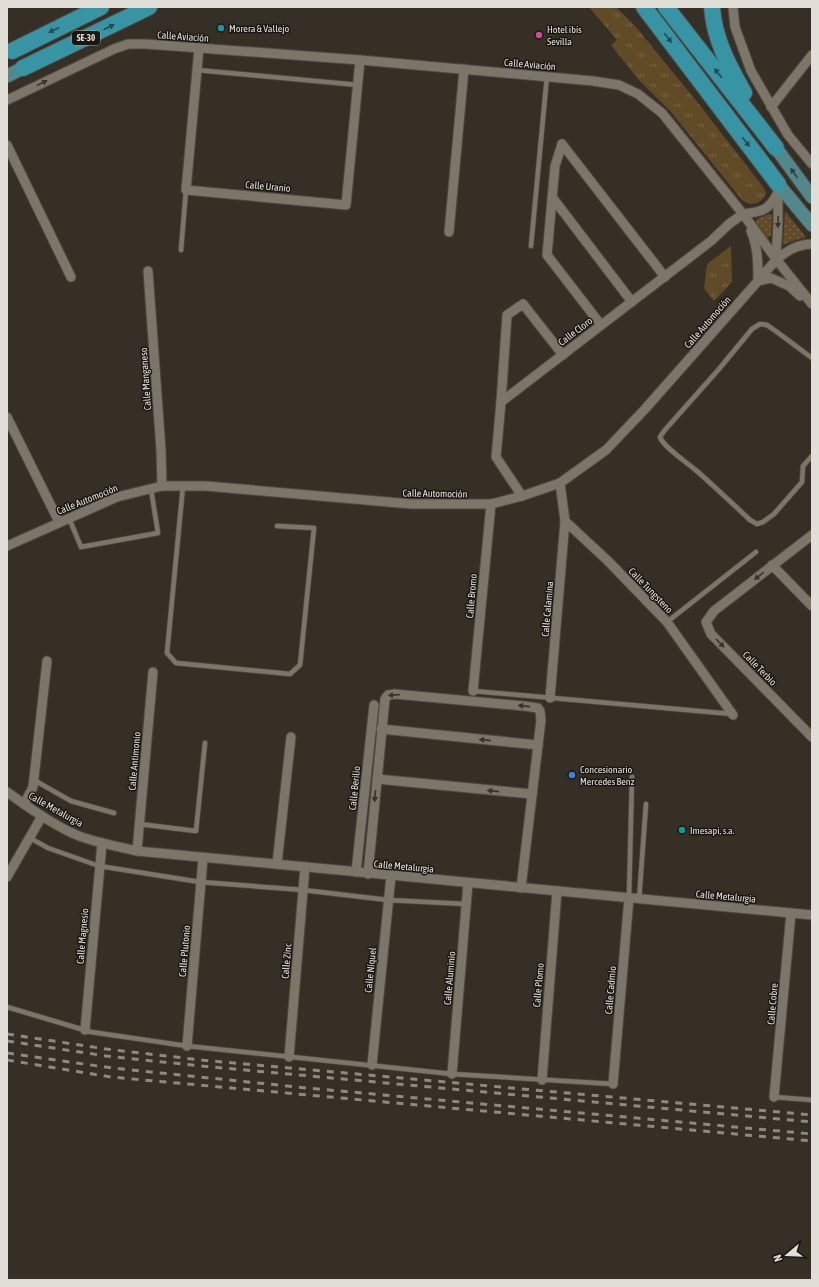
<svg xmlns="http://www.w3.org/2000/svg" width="819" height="1287" font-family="'Asap Condensed',sans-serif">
	<defs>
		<pattern id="grass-dots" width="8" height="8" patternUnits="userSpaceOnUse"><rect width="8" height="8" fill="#614b26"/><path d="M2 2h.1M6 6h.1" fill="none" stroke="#776445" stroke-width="1.8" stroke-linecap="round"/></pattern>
		<pattern id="park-tufts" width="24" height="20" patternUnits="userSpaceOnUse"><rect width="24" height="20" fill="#614b26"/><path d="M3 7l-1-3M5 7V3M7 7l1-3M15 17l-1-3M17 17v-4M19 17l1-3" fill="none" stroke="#776445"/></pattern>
	</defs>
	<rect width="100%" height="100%" fill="#352f25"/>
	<!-- grass -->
	<g fill="url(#grass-dots)">
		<path d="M785 211 806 237 790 242 784 245 783 244Z"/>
		<path d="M769 214 772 215V217L771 236 767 238 756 224V221L757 219Z"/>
	</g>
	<!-- park -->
	<g fill="url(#park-tufts)">
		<path d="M589 7H616L636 27 698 103 764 188 766 193C762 204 751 207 742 200L671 112 637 78 611 45 617 40Z"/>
		<path d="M731 246 732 282 714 301 704 288 707 264Z"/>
	</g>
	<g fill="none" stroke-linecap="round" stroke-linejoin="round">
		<!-- lane casing -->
		<g stroke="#504a42" stroke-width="6">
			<g id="lane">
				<path d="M197 70 358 85"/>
				<path d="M531 246 547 76"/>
				<path d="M181 250 186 190"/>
				<path d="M812 358 777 332 767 325 760 324 752 329 719 369 664 431 660 437C663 447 689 464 698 472 716 488 733 504 750 520L757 524 763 522 774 514 802 482 803 466 812 456"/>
				<path d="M183 486 167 653 176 663 290 674 300 665 314 528 277 526"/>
				<path d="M69 518 81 547 158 533 151 489"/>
				<path d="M667 622 756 552"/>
				<path d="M473 691 732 714"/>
				<path d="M34 780 71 801 114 813"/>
				<path d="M139 824 196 831 205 743"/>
				<path d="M30 838 48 848 99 866 200 882 303 890 388 900 466 904"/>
				<path d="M629 898 632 777"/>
				<path d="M639 900 646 804"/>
				<path d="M7 1007 91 1032 187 1046 452 1074 613 1084"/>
				<path d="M774 1097 812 1100"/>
			</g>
		</g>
		<!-- street casing -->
		<g stroke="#504a42" stroke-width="11">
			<g id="street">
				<path d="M733 7 735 27 751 71 788 135 812 164"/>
				<path d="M199 48 186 190 346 205 360 60"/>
				<path d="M7 100 114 49 128 44H146L360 60 593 81 619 85 638 94 662 113 743 214 776 259 812 304"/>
				<path d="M771 107 812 55"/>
				<path d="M562 144 555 166 547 255 601 325"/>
				<path d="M562 144 665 277"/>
				<path d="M7 145 71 277"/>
				<path d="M552 197 632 302"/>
				<path d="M743 214C760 212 769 211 777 194"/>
				<path d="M751 231C758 247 758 264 758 281L771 278 789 286 800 296"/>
				<path d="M449 232 464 69"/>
				<path d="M776 259 778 223V184"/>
				<path d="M148 271 161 450 162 486"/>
				<path d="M501 402 507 315 523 304 563 355"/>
				<path d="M7 417 59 522"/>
				<path d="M560 483 565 521 608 561 667 622 733 715"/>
				<path d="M522 496 496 457 501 402 711 241 729 224 743 214"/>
				<path d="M812 535 714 611 706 622 711 634 812 737"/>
				<path d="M7 546 117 497 162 486H206L411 504H491L522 496 560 483 606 450 645 409 758 281C772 264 787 244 812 244"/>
				<path d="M772 565 812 606"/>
				<path d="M473 691 491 504"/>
				<path d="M550 698 565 521"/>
				<path d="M381 729 538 745"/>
				<path d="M377 779 532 794"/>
				<path d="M7 792C28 807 49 822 72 833 91 842 116 846 137 851 362 873 587 895 812 915"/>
				<path d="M24 804 33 787 47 661"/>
				<path d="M137 851 153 672"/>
				<path d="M277 864 291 737"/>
				<path d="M356 872 374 705"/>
				<path d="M368 874 385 699 388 695 395 694 524 706 538 708 540 711 541 720 521 888"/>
				<path d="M7 877 42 816"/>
				<path d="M85 1030 102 843"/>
				<path d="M187 1046 203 858"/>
				<path d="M289 1057 305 867"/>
				<path d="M372 1065 391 876"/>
				<path d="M452 1074 468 883"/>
				<path d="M542 1080 557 891"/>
				<path d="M613 1084 629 898"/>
				<path d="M774 1097 791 913"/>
			</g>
		</g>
		<!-- primary casing -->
		<g stroke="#504a42" stroke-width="15">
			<g id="primary">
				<path d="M7 76 23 68"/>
				<path d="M776 148 812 197"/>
				<path d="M778 184 812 225"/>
			</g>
		</g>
		<!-- highway casing -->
		<g stroke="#504a42" stroke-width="18">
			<g id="highway">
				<path d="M644 7 778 184"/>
				<path d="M666 7 776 148"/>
				<path d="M712 7C714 39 729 66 744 93"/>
				<path d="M12 51 101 7"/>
				<path d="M23 68 149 7"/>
			</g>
		</g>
		<!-- lane -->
		<use href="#lane" stroke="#7c7569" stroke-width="4.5"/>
		<!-- street -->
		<use href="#street" stroke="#7c7569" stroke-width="9"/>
		<!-- primary -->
		<use href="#primary" stroke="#52888c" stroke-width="13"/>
		<!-- highway -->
		<use href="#highway" stroke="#3694a4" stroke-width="16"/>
		<!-- rail -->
		<g stroke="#8e8981" stroke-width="3" stroke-dasharray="7 7" stroke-linecap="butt">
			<path d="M7 1034 106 1049 201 1060 812 1115"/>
			<path d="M7 1041 106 1056 201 1066 812 1122"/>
			<path d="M7 1053 112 1068 307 1088 812 1134"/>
			<path d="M7 1060 111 1077 812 1141"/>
		</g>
	</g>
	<!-- one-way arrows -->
	<defs><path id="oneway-solid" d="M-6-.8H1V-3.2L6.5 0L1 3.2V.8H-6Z"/></defs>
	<g fill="#25494d">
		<use href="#oneway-solid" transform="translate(109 27) rotate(-26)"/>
		<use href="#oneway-solid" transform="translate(54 30) rotate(154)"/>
		<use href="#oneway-solid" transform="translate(668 38) rotate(53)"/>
		<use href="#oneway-solid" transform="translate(718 73) rotate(-128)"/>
		<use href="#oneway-solid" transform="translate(746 142) rotate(53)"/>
	</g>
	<g fill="#37332d">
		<use href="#oneway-solid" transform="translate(42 83) rotate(-26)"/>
		<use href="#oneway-solid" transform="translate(778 222) rotate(92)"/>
		<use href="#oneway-solid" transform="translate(759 576) rotate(142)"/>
		<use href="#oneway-solid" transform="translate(720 643) rotate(46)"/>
		<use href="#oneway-solid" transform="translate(394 695) rotate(175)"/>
		<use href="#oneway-solid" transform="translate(524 706) rotate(-174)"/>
		<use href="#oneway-solid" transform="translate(485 740) rotate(-174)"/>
		<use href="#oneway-solid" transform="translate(493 791) rotate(-174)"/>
		<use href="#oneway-solid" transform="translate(375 796) rotate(95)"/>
	</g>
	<use fill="#2e3f3d" href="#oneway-solid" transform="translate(794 173) rotate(-126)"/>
	<!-- markers -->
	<g fill="#0f9aa8" stroke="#1a1713" stroke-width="1.5">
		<circle cx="221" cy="28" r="4"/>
		<circle cx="682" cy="830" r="4"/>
	</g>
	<circle fill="#d1479c" stroke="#1a1713" stroke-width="1.5" cx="539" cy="35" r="4"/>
	<circle fill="#3f7fe0" stroke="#1a1713" stroke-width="1.5" cx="572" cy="775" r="4"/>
	<g text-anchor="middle" stroke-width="3" stroke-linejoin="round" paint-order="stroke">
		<!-- shield labels -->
		<rect fill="#1a1713" stroke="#a5a29c" stroke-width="1" x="72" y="31" width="28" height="14" rx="3"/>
		<g font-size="9" font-weight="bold" fill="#e1ddd7">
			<text x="86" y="41">SE-30</text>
		</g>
		<!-- poi labels -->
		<g font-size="10" fill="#e1ddd7" stroke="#1a1713" text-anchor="start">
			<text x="229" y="32">Morera &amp; Vallejo</text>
			<text x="547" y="33">Hotel ibis<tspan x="547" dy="12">Sevilla</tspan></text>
			<text x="580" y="773">Concesionario<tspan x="580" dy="12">Mercedes Benz</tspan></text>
			<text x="690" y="834">Imesapi, s.a.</text>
		</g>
		<!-- street labels -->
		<g font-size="10" fill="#e1ddd7" stroke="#1a1713">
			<text transform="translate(183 36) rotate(4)" y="4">Calle Aviación</text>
			<text transform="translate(530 64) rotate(5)" y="4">Calle Aviación</text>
			<text transform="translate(268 186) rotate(5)" y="4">Calle Uranio</text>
			<text transform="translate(707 322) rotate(-49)" y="4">Calle Automoción</text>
			<text transform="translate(575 331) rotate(-37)" y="4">Calle Cloro</text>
			<text transform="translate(145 379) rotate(-94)" y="4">Calle Manganeso</text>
			<text transform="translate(435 493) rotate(1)" y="4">Calle Automoción</text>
			<text transform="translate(87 499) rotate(-22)" y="4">Calle Automoción</text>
			<text transform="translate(651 590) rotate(46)" y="4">Calle Tungsteno</text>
			<text transform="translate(471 596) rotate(-85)" y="4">Calle Bromo</text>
			<text transform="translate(547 609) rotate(-85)" y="4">Calle Calamina</text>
			<text transform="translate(760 668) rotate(46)" y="4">Calle Terbio</text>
			<text transform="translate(134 761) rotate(-85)" y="4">Calle Antimonio</text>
			<text transform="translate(354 788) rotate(-84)" y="4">Calle Berilio</text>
			<text transform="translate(56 809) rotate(29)" y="4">Calle Metalurgia</text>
			<text transform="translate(404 866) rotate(5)" y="4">Calle Metalurgia</text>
			<text transform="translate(726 896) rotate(5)" y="4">Calle Metalurgia</text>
			<text transform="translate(82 936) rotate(-85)" y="4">Calle Magnesio</text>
			<text transform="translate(184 951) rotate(-85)" y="4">Calle Plutonio</text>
			<text transform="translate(286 961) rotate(-85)" y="4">Calle Zinc</text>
			<text transform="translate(370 970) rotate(-84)" y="4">Calle Níquel</text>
			<text transform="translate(449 978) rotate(-85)" y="4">Calle Aluminio</text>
			<text transform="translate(538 985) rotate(-85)" y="4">Calle Plomo</text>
			<text transform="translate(610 990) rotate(-85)" y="4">Calle Cadmio</text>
			<text transform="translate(772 1004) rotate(-85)" y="4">Calle Cobre</text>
		</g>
	</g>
	<!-- border -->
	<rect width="819" height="1287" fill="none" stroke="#e1ddd7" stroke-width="16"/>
	<!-- north arrow -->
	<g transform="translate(787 1255) rotate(251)" stroke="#1a1713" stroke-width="3" paint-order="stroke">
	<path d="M0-3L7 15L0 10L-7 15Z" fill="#e1ddd7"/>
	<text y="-6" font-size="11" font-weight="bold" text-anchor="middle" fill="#e1ddd7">N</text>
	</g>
</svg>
